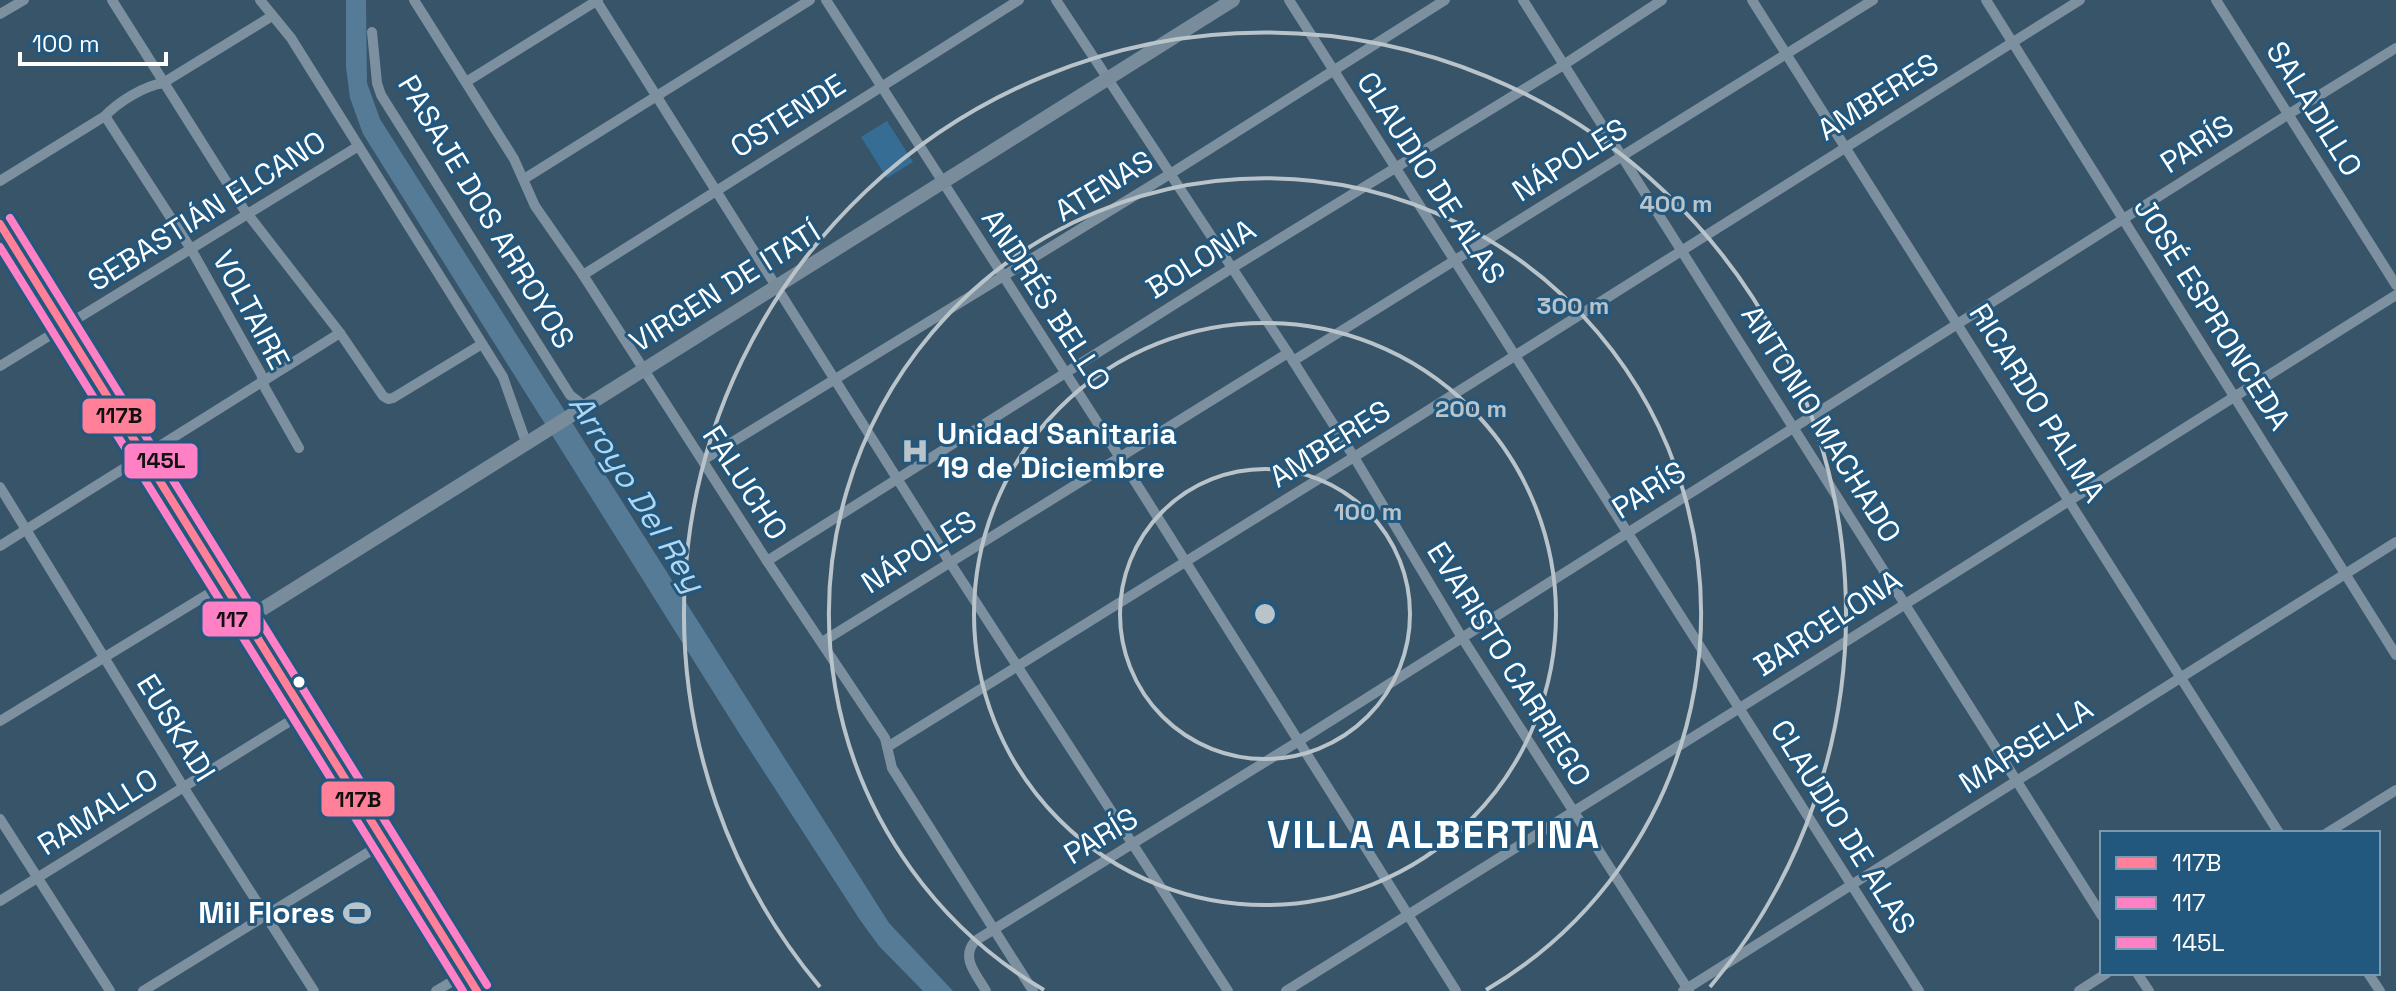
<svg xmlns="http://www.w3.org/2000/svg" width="2396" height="991" font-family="'Space Grotesk',sans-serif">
	<rect width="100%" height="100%" fill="#375469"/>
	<!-- green -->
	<path fill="#366d95" d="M887 121 913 162 887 178 861 137Z"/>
	<!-- water -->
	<path fill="#567b96" d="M346 0H366L367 83 380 119 889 923 953 991H923L879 946 860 920 744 741 363 134 350 98 346 67Z"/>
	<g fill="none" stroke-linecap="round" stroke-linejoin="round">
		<!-- street -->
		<g stroke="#7c90a0" stroke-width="10">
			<path d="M112 0 243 208 340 333 383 396 388 399 393 398 482 344"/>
			<path d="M260 0 291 38 503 377 527 445"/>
			<path d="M414 0 514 159 535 206 583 275 767 561 885 738 892 768 1033 991"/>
			<path d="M596 0 949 561 1228 991"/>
			<path d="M826 0 1119 456 1456 991"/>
			<path d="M1056 0 1288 353 1354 457 1461 636 1689 991"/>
			<path d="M1289 0 1919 991"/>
			<path d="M1523 0 2102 916"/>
			<path d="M1752 0 2279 833"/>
			<path d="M1986 0 2396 655"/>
			<path d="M2216 0 2396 285"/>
			<path d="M0 14 24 0"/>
			<path d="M372 32 377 83 381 95 570 395 584 406"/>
			<path d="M466 82 598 0"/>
			<path d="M105 116 191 249 261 374 265 388 299 448"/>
			<path d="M524 179 810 0"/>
			<path d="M0 181 105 116C118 102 144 86 163 83L272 16"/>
			<path d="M583 275 1019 0"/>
			<path d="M1293 361 1873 0"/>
			<path d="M0 366 357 147"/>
			<path d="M703 460 1170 174 1445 0"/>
			<path d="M0 487 184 788 314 991"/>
			<path d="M0 546 340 333"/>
			<path d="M767 561 1232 268 1565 64 1662 0"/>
			<path d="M822 642 1288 353"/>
			<path d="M0 721 223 585"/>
			<path d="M889 746 1354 457 2080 0"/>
			<path d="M0 819 110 991"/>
			<path d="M2327 833 2396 790"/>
			<path d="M0 901 303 713"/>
			<path d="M2137 973 2149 991"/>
			<path d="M2368 973 2380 991"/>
			<path d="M143 991 385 842"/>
			<path d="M436 991 466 973"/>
			<path d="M986 991C977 975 960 958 975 941L1299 741 2289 114 2396 48"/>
			<path d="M1286 991C1657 761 2027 528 2396 295"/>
			<path d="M1683 991 2396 542"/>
			<path d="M2079 991 2107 973"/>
		</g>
		<!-- secondary -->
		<g stroke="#788c9b" stroke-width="14">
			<path d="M0 224 477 991"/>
			<path d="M245 620 1233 0"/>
		</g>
		<!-- bus-1 casing -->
		<g stroke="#22577e" stroke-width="14">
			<path id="bus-1" d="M0 224 477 991"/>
		</g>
		<!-- bus-2 casing -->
		<g stroke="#22577e" stroke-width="14">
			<path id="bus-2" d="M0 247 463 991"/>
		</g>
		<!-- bus-3 casing -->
		<g stroke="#22577e" stroke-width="14">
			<path id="bus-3" d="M10 218 487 985"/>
		</g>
		<!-- bus-1 -->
		<use href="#bus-1" stroke="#ff8098" stroke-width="8"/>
		<!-- bus-2 -->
		<use href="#bus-2" stroke="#ff80c5" stroke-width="8"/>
		<!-- bus-3 -->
		<use href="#bus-3" stroke="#ff80c4" stroke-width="8"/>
	</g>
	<!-- distance rings -->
	<g fill="none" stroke="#b9c3ca" stroke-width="4">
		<circle cx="1265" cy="614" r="145"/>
		<circle cx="1265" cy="614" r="291"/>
		<path d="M1044 990A436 436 0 1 1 1486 990"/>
		<path d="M820 987A581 581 0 1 1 1710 987"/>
	</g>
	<!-- icons -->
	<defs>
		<g id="hospital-bare" transform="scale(2.16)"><path d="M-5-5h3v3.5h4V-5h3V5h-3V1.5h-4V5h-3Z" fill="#b9c3ca" stroke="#22577e" stroke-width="2.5" paint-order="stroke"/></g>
		<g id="stadium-bare" transform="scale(2.16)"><path d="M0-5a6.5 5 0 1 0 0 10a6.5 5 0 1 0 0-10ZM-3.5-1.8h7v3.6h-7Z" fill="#b9c3ca" stroke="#22577e" stroke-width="2.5" paint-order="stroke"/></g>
	</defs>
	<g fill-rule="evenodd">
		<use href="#hospital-bare" x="915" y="451"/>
		<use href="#stadium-bare" x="357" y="913"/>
	</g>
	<!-- markers -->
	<circle fill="#fff" stroke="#22577e" stroke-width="3" cx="299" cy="682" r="7"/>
	<g text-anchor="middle" stroke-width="6" stroke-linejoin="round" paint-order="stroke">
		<!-- street labels -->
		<g font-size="30" fill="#fff" stroke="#22577e">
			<text transform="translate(1878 97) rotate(-32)" y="10">AMBERES</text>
			<text transform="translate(2314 109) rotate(58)" y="10">SALADILLO</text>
			<text transform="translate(788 116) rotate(-32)" y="10">OSTENDE</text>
			<text transform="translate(2197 144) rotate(-33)" y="10">PARÍS</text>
			<text transform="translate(1570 160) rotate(-32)" y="10">NÁPOLES</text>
			<text transform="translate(1431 178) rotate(57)" y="10">CLAUDIO DE ALAS</text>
			<text transform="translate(1104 186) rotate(-31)" y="10">ATENAS</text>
			<text transform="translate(207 211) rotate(-32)" y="10">SEBASTIÁN ELCANO</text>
			<text transform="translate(486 212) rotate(59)" y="10">PASAJE DOS ARROYOS</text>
			<text transform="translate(1201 259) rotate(-32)" y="10">BOLONIA</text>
			<text transform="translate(725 287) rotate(-32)" y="10">VIRGEN DE ITATÍ</text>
			<text transform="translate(1046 300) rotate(57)" y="10">ANDRÉS BELLO</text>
			<text transform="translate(251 310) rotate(62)" y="10">VOLTAIRE</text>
			<text transform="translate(2212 314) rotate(58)" y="10">JOSÉ ESPRONCEDA</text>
			<text transform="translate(2037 403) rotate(58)" y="10">RICARDO PALMA</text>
			<text transform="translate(1821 424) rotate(58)" y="10">ANTONIO MACHADO</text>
			<text transform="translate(1330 444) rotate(-32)" y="10">AMBERES</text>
			<text transform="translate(745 483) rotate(57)" y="10">FALUCHO</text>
			<text transform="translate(1649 490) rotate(-32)" y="10">PARÍS</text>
			<text transform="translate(919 552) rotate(-32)" y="10">NÁPOLES</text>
			<text transform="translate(1828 623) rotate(-33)" y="10">BARCELONA</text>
			<text transform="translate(1509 664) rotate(58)" y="10">EVARISTO CARRIEGO</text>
			<text transform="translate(176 728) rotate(58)" y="10">EUSKADI</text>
			<text transform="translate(2026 746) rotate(-32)" y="10">MARSELLA</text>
			<text transform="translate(98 812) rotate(-32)" y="10">RAMALLO</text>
			<text transform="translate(1843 827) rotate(58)" y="10">CLAUDIO DE ALAS</text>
			<text transform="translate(1101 836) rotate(-31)" y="10">PARÍS</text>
		</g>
		<!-- poi labels -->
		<g font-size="30" font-weight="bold" fill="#fff" stroke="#22577e" text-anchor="start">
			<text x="937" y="444">Unidad Sanitaria<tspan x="937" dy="34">19 de Diciembre</tspan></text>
			<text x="335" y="923" text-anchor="end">Mil Flores</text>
		</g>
		<!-- water labels -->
		<g font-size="32" font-style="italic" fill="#b2d6ee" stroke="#22577e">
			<text transform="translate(637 493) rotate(58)" y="11">Arroyo Del Rey</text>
		</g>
		<!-- district labels -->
		<g font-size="38" font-weight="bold" letter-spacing="2" fill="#fff" stroke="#22577e">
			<text x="1434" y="848">VILLA ALBERTINA</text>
		</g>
	</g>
	<circle cx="1265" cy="614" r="12" fill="#b9c3ca" stroke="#22577e" stroke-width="4"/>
	<g font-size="24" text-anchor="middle" font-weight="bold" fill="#b9c3ca" stroke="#22577e" stroke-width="6" stroke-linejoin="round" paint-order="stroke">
		<text x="1676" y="212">400 m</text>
		<text x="1573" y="314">300 m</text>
		<text x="1471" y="417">200 m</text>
		<text x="1368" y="520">100 m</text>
	</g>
	<g stroke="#22577e" stroke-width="3">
		<rect x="81" y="397" width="76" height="38" rx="8" fill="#ff8098"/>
		<rect x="123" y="442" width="76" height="38" rx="8" fill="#ff80c4"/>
		<rect x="201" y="600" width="61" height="38" rx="8" fill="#ff80c5"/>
		<rect x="320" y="780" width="76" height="38" rx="8" fill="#ff8098"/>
	</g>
	<g font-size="22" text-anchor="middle" font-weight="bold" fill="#111">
		<text x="119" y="423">117B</text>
		<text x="161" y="468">145L</text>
		<text x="232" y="627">117</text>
		<text x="358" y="807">117B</text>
	</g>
	<!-- legend -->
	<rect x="2100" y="831" width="280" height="144" fill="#22577e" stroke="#7a9ab2" stroke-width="2"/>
	<rect x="2116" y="857" width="40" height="12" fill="#ff8098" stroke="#7a9ab2" stroke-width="2"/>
	<text x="2172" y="871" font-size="24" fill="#ffffff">117B</text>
	<rect x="2116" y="897" width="40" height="12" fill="#ff80c5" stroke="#7a9ab2" stroke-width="2"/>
	<text x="2172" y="911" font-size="24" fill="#ffffff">117</text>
	<rect x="2116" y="937" width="40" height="12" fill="#ff80c4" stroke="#7a9ab2" stroke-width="2"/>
	<text x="2172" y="951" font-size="24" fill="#ffffff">145L</text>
	<!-- scale -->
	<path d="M20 52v12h146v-12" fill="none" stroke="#ffffff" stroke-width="4"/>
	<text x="32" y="52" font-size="24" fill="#ffffff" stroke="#22577e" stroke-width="6" paint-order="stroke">100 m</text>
</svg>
